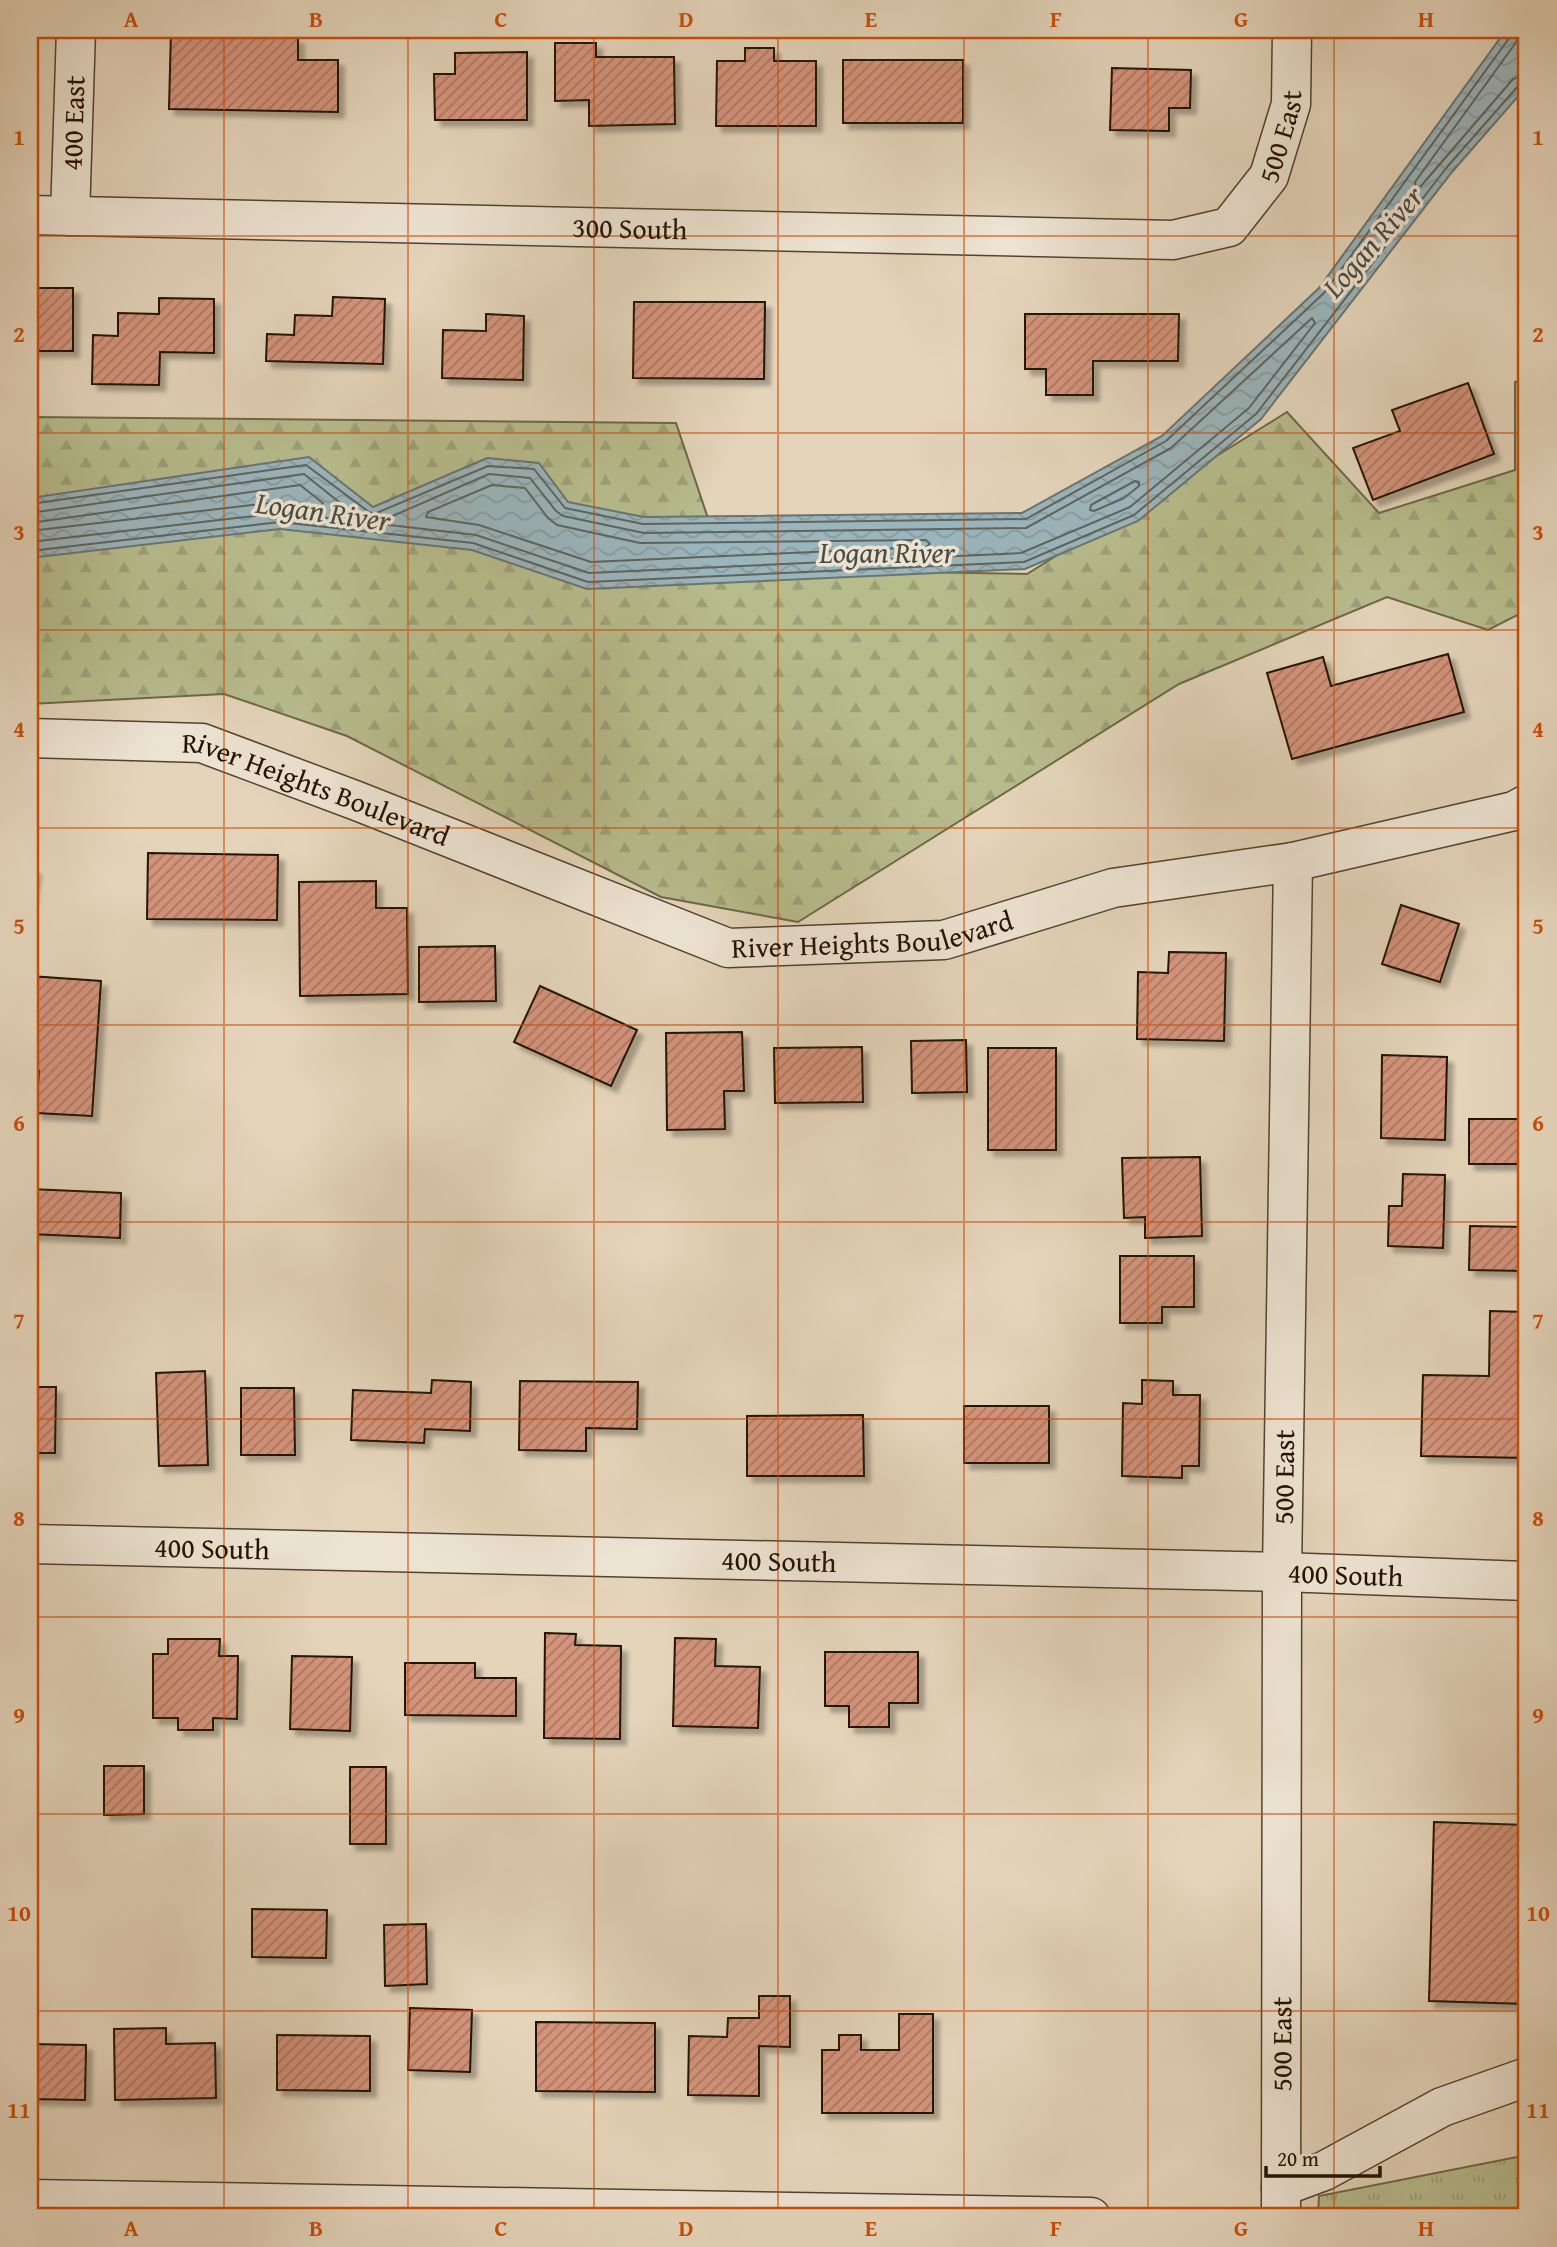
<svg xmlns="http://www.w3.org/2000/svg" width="1557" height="2247" font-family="'Gentium Book Plus',serif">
	<defs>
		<pattern id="grass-tufts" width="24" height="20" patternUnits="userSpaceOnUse" patternTransform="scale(1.75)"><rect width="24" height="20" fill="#b7bc8d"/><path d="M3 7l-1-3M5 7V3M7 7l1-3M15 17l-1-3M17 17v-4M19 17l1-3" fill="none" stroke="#9da178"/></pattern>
		<pattern id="forest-firs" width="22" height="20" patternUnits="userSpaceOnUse" patternTransform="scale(1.75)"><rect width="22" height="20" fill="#b7bc8d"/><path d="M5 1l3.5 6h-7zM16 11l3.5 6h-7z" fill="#9da178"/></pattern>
		<pattern id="water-waves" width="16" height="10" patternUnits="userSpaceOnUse" patternTransform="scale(1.75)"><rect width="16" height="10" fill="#9bb5bc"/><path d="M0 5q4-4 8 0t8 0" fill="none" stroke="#859ba0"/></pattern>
		<pattern id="building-hatch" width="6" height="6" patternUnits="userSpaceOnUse" patternTransform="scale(1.75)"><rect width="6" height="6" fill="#d4937b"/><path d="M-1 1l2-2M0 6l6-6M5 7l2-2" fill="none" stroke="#ac7762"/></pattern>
		<filter id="shadow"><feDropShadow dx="6" dy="6" stdDeviation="2" flood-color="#0004"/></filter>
	</defs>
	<rect width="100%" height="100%" fill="#e4d4ba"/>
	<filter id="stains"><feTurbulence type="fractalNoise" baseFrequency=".00286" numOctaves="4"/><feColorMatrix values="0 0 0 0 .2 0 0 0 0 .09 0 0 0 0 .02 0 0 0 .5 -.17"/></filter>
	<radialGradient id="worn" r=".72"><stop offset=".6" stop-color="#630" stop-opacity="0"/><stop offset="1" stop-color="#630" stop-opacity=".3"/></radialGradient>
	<!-- grass -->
	<path fill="url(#grass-tufts)" stroke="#6c6846" stroke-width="2" d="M1527 2155V2217H1318L1319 2196Z"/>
	<!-- forest -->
	<path fill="url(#forest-firs)" stroke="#6c6846" stroke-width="2" d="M1527 378V610L1488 630 1387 597 1179 684 798 922 661 897 347 736 224 694 30 704V417L676 423 725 569 1027 574 1287 412 1379 513 1515 470V382Z"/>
	<!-- water -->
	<path fill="url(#water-waves)" stroke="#6b7471" stroke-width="2" d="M1506 30H1527V86L1452 172 1261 419 1138 521 1025 569 587 589 472 550 280 529 30 558V498L309 457 373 507 487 458 539 463 568 502 644 517 1022 513 1162 436 1319 288Z"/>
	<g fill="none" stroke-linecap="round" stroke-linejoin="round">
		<!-- shore -->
		<g stroke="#5e645e" stroke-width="2">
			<path d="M1520 30 1517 41 1415 182 1416 187 1421 186 1513 79 1527 74"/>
			<path d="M1312 318 1315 323 1249 408 1130 507 1021 553 589 573 476 535 389 525 386 522 388 518 489 474 530 478 556 511 563 516 644 533 1026 528 1171 448Z"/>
			<path d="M1135 481 1139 482V486L1124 498 1094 511 1090 510 1091 505Z"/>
			<path d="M492 485 525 488 548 518 557 525 640 543 926 540 930 544 926 547 591 562 479 525 426 517 428 512Z"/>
			<path d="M30 504 306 465 369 512 374 514 488 466 534 469 565 508 643 524 1026 519 1166 441 1324 293 1510 37 1511 30"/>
			<path d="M30 513 304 474 359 518 355 521 279 513 30 542"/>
			<path d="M30 523 300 485 323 503 320 507 278 502 30 531"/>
			<path d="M30 551 280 522 473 543 588 582 1024 562 1134 515 1256 414 1447 167 1519 85 1527 82"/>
		</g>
	</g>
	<!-- building -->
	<g fill="url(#building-hatch)" stroke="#221300" stroke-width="2" filter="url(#shadow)">
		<path d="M171 30H265V38H298V60H338V112L169 109Z"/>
		<path d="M555 43H596V57H674L675 124 589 126V100L555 101Z"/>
		<path d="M745 48H774V61H816V126H716L717 61H745Z"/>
		<path d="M527 52V120H435L434 74H455V53Z"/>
		<rect x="843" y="60" width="120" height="63"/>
		<path d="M1112 68 1191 70 1190 108H1169V131L1110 130Z"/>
		<rect x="30" y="288" width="43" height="63"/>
		<path d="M333 297 385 299 383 364 266 361 267 334 294 335 295 315 332 316Z"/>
		<path d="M159 298 214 299V353L160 352 159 385 92 384 93 335 118 336V313L159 314Z"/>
		<path d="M634 302H765L764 379 633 378Z"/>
		<path d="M486 314 524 316 523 380 442 378 443 330 486 331Z"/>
		<path d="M1025 314H1179L1178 361H1093V395H1046V369H1025Z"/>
		<path d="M1468 383 1494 454 1373 500 1353 448 1400 431 1392 410Z"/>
		<path d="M1448 654 1464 712 1292 759 1267 673 1323 657 1331 686Z"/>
		<path d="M148 853 278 855 277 920 147 919Z"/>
		<path d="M30 868 35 869 30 903Z"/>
		<path d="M376 881V908H407L408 994 300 996 299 882Z"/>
		<path d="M1401 905 1459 924 1440 982 1382 964Z"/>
		<path d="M495 946 496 1001 419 1002V947Z"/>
		<path d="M1169 952 1226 953 1224 1041 1137 1039 1138 972 1168 973Z"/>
		<path d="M30 976 101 981 92 1116 36 1113 39 1071 30 1070Z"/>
		<path d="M540 986 637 1030 611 1086 514 1042Z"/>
		<path d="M742 1032 744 1091H724L725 1129 667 1130 666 1033Z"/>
		<path d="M966 1040 967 1092 912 1093 911 1041Z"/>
		<path d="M862 1047 863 1102 775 1103 774 1048Z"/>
		<rect x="988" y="1048" width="68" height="102"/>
		<path d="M1382 1055 1447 1057 1445 1140 1381 1138Z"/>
		<rect x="1469" y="1119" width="54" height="45"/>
		<path d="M1200 1157 1202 1236 1145 1238V1217L1124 1218 1122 1158Z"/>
		<path d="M1403 1174 1445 1175 1443 1248 1388 1246 1389 1206H1402Z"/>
		<path d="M30 1189 121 1193 120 1238 30 1234Z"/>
		<path d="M1470 1226 1527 1227V1271L1469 1270Z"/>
		<path d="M1120 1256H1194V1307H1162V1323H1120Z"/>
		<path d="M1490 1311 1527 1312V1458L1421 1456 1423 1375 1489 1376Z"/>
		<path d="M205 1371 208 1465 159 1466 156 1373Z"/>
		<path d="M432 1380 471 1382 470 1431 425 1429 424 1443 351 1440 353 1390 431 1393Z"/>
		<path d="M1142 1380 1173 1381V1395H1200L1199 1466H1182V1478L1122 1476 1123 1403 1142 1404Z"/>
		<path d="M520 1381 638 1382 637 1429 586 1428V1451L519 1450Z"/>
		<path d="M30 1387H56L55 1453H30Z"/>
		<path d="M241 1388H294L295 1455H241Z"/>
		<rect x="964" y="1406" width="85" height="57"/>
		<path d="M863 1415 864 1476H747V1416Z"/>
		<path d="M545 1633 576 1634 575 1645 621 1646 620 1739 544 1738Z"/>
		<path d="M675 1638 716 1639 715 1666 760 1667 758 1728 673 1726Z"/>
		<path d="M168 1639H220L219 1656H238L237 1719 213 1718V1730H178V1718H153V1654H168Z"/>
		<path d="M825 1652H918V1703H889V1727H849V1706H825Z"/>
		<path d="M292 1656 352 1657 350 1731 290 1729Z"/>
		<path d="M405 1663H475V1678H516V1716L405 1715Z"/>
		<path d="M104 1766H144V1814L104 1815Z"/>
		<rect x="350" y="1767" width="36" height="77"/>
		<path d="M1434 1822 1527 1825V2004L1429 2001Z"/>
		<path d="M252 1909 327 1910 326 1958 252 1957Z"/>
		<path d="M426 1924 427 1984 385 1986 384 1925Z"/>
		<path d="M759 1996H790V2047L759 2046V2096L688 2095 689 2036 727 2037 728 2018H759Z"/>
		<path d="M410 2008 472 2010 470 2072 408 2070Z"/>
		<path d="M899 2014H933V2113H822V2050H839V2035H861V2050H899Z"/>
		<path d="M536 2022 655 2023V2092L536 2091Z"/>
		<path d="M166 2028V2044L215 2043 216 2098 115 2100 114 2029Z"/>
		<path d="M277 2035 370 2036V2091L277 2090Z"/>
		<path d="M30 2044 86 2045 85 2100 30 2099Z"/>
	</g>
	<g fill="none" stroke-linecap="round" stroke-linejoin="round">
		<!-- minor casing -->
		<g stroke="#52432e" stroke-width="41">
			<g id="minor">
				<path id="s1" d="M30 215 1173 240 1229 227 1269 176 1291 104 1292 30"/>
				<path id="s2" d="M70 216 76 30"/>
				<path id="s3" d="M30 738 202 743 357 801 728 948 944 940 1113 888 1293 862 1514 811 1527 804"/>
				<path id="s4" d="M30 1544 1282 1572 1527 1581"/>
				<path d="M1281 2187 1324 2171 1442 2107 1527 2077"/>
				<path d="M30 2199 1091 2217"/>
				<path id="s5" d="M1281 2217 1282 1572 1293 862"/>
			</g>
		</g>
		<!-- minor -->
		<use href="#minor" stroke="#ede3d2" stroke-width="38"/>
	</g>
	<!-- grid -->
	<path fill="none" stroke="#ca4e0a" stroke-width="2" stroke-opacity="0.55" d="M224 30V2217M408 30V2217M594 30V2217M778 30V2217M964 30V2217M1148 30V2217M1334 30V2217M30 236H1527M30 433H1527M30 630H1527M30 828H1527M30 1025H1527M30 1222H1527M30 1419H1527M30 1617H1527M30 1814H1527M30 2011H1527"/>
	<g text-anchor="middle" stroke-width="7" stroke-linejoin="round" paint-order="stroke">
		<!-- street labels -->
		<g font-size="28" fill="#221300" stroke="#ede3d2">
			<text dy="10" stroke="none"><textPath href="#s2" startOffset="93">400 East</textPath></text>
			<text dy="10" stroke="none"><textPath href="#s1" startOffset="1307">500 East</textPath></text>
			<text dy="10" stroke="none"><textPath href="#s1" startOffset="600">300 South</textPath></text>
			<text dy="10" stroke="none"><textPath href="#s3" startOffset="294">River Heights Boulevard</textPath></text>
			<text dy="10" stroke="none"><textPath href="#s3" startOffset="882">River Heights Boulevard</textPath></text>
			<text dy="10" stroke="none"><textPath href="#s5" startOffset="740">500 East</textPath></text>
			<text dy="10" stroke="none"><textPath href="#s4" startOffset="182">400 South</textPath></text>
			<text dy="10" stroke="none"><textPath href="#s4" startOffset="749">400 South</textPath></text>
			<text dy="10" stroke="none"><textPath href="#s4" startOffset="1316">400 South</textPath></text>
			<text dy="10" stroke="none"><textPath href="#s5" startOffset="173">500 East</textPath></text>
		</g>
		<!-- water labels -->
		<g font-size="30" font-style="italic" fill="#4c4c42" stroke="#ede3d2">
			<text transform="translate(1373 242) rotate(-49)" y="10">Logan River</text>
			<text transform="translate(323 512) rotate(8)" y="10">Logan River</text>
			<text x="887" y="563">Logan River</text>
		</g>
	</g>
	<!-- margin -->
	<rect width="1557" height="2247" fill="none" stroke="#e4d4ba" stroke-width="77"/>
	<!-- scale -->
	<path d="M1266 2166v10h114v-10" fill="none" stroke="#221300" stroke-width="3.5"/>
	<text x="1277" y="2166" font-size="21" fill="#221300" stroke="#ede3d2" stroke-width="5" paint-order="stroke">20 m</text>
	<rect x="38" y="38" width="1480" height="2170" fill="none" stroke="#ca4e0a" stroke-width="2.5"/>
	<g font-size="23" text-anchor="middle" font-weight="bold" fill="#ca4e0a">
		<text x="131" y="27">A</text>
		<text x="316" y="27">B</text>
		<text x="501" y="27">C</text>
		<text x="686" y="27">D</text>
		<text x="871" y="27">E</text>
		<text x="1056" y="27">F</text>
		<text x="1241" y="27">G</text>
		<text x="1426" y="27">H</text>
		<text x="19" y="145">1</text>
		<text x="1538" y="145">1</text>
		<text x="19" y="342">2</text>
		<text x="1538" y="342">2</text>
		<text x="19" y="540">3</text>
		<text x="1538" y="540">3</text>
		<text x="19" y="737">4</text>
		<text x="1538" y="737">4</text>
		<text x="19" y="934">5</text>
		<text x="1538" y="934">5</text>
		<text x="19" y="1131">6</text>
		<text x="1538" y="1131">6</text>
		<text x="19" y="1329">7</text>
		<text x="1538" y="1329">7</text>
		<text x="19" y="1526">8</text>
		<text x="1538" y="1526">8</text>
		<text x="19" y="1723">9</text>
		<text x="1538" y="1723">9</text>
		<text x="19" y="1921">10</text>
		<text x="1538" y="1921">10</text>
		<text x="19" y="2118">11</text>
		<text x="1538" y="2118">11</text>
		<text x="131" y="2236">A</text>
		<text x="316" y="2236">B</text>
		<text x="501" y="2236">C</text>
		<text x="686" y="2236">D</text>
		<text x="871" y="2236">E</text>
		<text x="1056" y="2236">F</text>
		<text x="1241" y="2236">G</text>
		<text x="1426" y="2236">H</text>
	</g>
	<rect width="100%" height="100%" filter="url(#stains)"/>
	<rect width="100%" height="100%" fill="url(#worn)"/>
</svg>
